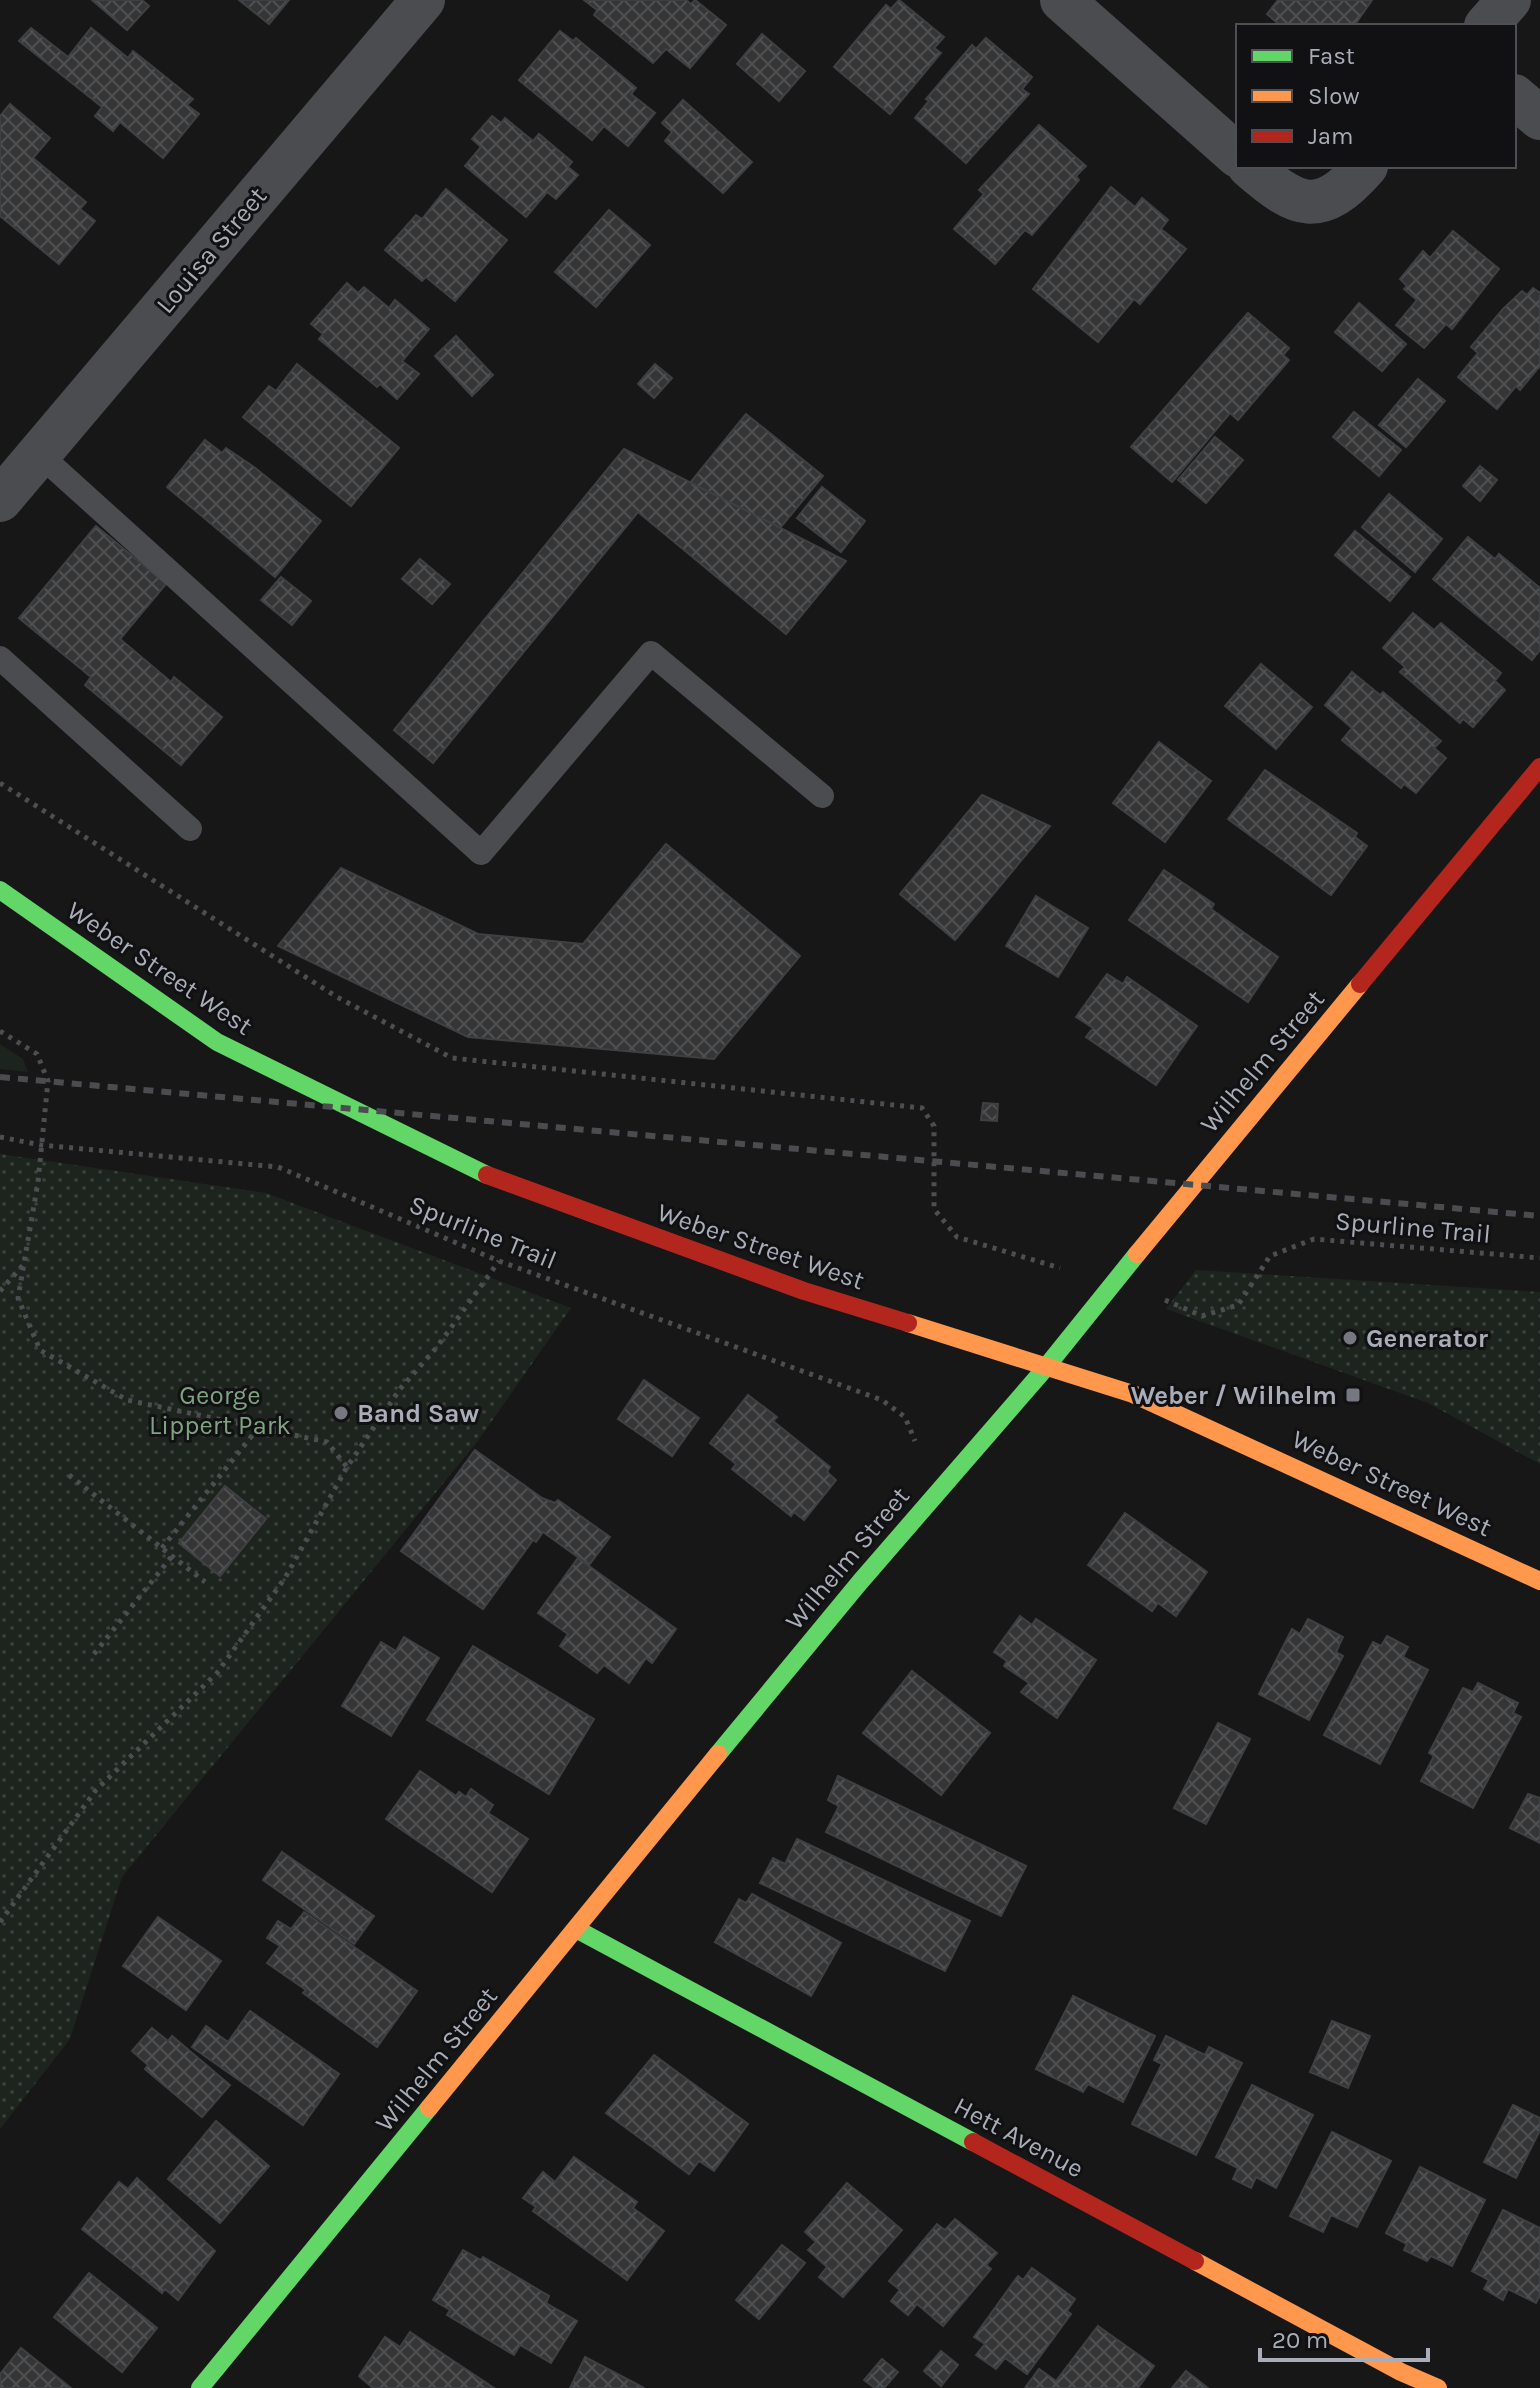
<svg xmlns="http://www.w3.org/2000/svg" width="1540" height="2388" font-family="Karla,sans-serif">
	<defs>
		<pattern id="park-dots" width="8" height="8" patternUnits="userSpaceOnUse" patternTransform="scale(2)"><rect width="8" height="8" fill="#1d241e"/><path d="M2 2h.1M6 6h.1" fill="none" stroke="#3b413d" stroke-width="1.8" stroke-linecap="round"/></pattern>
		<pattern id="building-cross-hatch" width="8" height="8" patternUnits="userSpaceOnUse" patternTransform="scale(2)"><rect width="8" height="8" fill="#353536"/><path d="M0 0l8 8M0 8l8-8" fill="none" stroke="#4f5051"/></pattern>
	</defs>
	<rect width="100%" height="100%" fill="#171717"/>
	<!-- green -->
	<path fill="#1d241e" d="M0 1044 23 1059 28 1072 0 1069Z"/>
	<!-- park -->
	<g fill="url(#park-dots)">
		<path d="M0 1154 266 1193 571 1308 477 1442 122 1877 70 2039 0 2129Z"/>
		<path d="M1196 1270 1540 1292V1464L1428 1403 1166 1309Z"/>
	</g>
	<!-- building -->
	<g fill="url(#building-cross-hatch)" stroke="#3f4043" stroke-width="2">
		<path d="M92 0H142L149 6 127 30Z"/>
		<path d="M239 0H289L269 24Z"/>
		<path d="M584 0H686L691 4 695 0 726 25 690 68 666 49 653 63 594 15 597 10Z"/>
		<path d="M899 0 944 37 934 48 941 53 890 114 834 67 886 5 891 9Z"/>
		<path d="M1278 0H1372L1354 26H1281L1267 14Z"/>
		<path d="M31 28 68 57 91 28 128 58 133 51 193 99 187 105 199 114 163 158 120 122 113 131 95 116 102 107 19 41Z"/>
		<path d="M560 31 573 41 576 38 636 88 631 94 655 113 628 146 604 126 592 140 519 80Z"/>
		<path d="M762 34 805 71 779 101 737 64Z"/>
		<path d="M986 38 1032 77 1022 89 1029 94 966 163 915 118 929 101 926 99 972 45 976 49Z"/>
		<path d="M683 100 752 162 723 193 665 141 672 132 662 123Z"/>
		<path d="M10 104 50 138 33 158 86 202 80 209 95 221 59 264 0 216V116Z"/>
		<path d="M492 116 501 123 505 118 533 141 539 134 572 162 568 167 578 175 556 199 547 192 526 217 465 166 481 147 472 139Z"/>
		<path d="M1039 125 1086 166 1076 176 1079 180 1032 235 1025 230 995 264 954 229 984 194 979 190Z"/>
		<path d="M1111 187 1135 207 1142 198 1168 220 1161 229 1186 249 1140 304 1134 299 1098 342 1033 289Z"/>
		<path d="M446 189 507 240 455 301 426 277 422 281 385 250 416 215 422 219Z"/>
		<path d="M609 210 650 245 596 307 555 272Z"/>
		<path d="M1453 231 1499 269 1452 329 1446 324 1424 348 1396 325 1417 300 1404 289 1407 286 1400 279 1423 251 1430 258Z"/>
		<path d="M347 283 358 293 364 287 389 308 395 300 429 329 402 361 419 374 397 399 380 384 377 387 319 339 323 334 311 324Z"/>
		<path d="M1533 288 1540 293V366L1520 390 1516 386 1497 409 1458 377 1478 353 1471 347 1503 309 1522 291 1527 295Z"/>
		<path d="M1359 303 1406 344 1382 371 1335 332Z"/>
		<path d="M1248 313 1289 348 1283 355 1289 360 1238 420 1230 413 1172 482 1131 447Z"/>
		<path d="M456 336 493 375 472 396 435 356Z"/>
		<path d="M297 364 399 448 351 506 243 417 269 386 276 391Z"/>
		<path d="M655 364 672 378 654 398 638 384Z"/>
		<path d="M1418 379 1445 401 1406 447 1379 425Z"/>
		<path d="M1354 412 1401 450 1379 476 1333 437Z"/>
		<path d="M746 414 823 476 780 528 690 483Z"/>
		<path d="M1215 437 1243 460 1206 503 1178 480Z"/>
		<path d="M205 440 222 453 226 448 254 467 321 521 275 577 167 487Z"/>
		<path d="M624 449 846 561 786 634 638 512 433 763 394 730Z"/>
		<path d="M1480 466 1497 480 1480 501 1463 486Z"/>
		<path d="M822 487 865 521 841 552 797 518Z"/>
		<path d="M1389 494 1442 539 1415 572 1362 527Z"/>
		<path d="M96 526 166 584 120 639 171 682 174 677 222 717 181 765 85 685 91 677 19 618Z"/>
		<path d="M1355 531 1410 577 1390 601 1335 555Z"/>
		<path d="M1468 537 1495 559 1499 554 1540 588V650L1532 660 1433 579Z"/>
		<path d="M420 559 450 584 432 604 402 579Z"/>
		<path d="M281 577 311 601 292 625 261 600Z"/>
		<path d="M1413 613 1434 630 1441 623 1501 673 1495 681 1505 690 1473 727 1463 719 1460 723 1400 672 1405 667 1383 648Z"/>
		<path d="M1261 664 1312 707 1276 749 1225 706Z"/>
		<path d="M1352 672 1380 695 1383 692 1441 741 1434 748 1446 758 1416 793 1404 784 1401 788 1342 740 1352 728 1325 705Z"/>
		<path d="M1159 742 1211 781 1165 842 1113 803Z"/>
		<path d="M1265 770 1357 833 1355 837 1367 846 1331 895 1228 819Z"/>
		<path d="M982 795 1050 826 955 940 900 894Z"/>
		<path d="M666 844 800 956 714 1059 468 1037 278 946 341 868 478 934 583 944Z"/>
		<path d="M1164 870 1214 904 1211 909 1278 957 1248 1002 1129 920Z"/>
		<path d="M1036 896 1088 928 1058 977 1006 946Z"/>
		<path d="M1107 974 1123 984 1127 977 1197 1026 1156 1085 1086 1037 1093 1028 1076 1017Z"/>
		<path d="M983 1103 998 1104 997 1121 981 1120Z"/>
		<path d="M644 1380 699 1418 672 1456 618 1419Z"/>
		<path d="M748 1395 777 1417 773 1421 830 1467 827 1472 836 1480 804 1520 794 1512 791 1516 732 1469 736 1464 710 1443Z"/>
		<path d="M475 1450 542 1498 555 1503 558 1500 610 1537 589 1565 543 1532 536 1542 533 1540 483 1609 401 1551Z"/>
		<path d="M225 1486 266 1519 220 1576 179 1543Z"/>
		<path d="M1125 1513 1207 1572 1176 1616 1158 1603 1152 1611 1088 1565Z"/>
		<path d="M578 1558 676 1629 652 1663 646 1658 629 1683 604 1665 597 1673 560 1646 568 1634 538 1613Z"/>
		<path d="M1020 1616 1032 1625 1036 1619 1096 1660 1057 1718 1021 1692 1029 1683 1004 1666 1007 1661 994 1652Z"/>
		<path d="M1308 1619 1343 1637 1336 1652 1343 1656 1309 1720 1259 1694 1292 1629 1300 1634Z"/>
		<path d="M1387 1636 1408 1647 1403 1657 1428 1670 1380 1764 1324 1735 1373 1642 1381 1646Z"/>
		<path d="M404 1637 439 1658 391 1736 342 1706 381 1642 396 1651Z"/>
		<path d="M473 1646 594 1719 549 1794 427 1720Z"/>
		<path d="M912 1671 990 1733 941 1795 863 1733Z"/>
		<path d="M1478 1683 1518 1703 1513 1713 1521 1717 1473 1808 1421 1781 1434 1756 1429 1753 1463 1688 1473 1692Z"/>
		<path d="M1218 1723 1250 1739 1206 1824 1174 1808Z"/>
		<path d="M420 1771 456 1796 459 1792 466 1797 471 1789 493 1805 488 1813 528 1839 492 1892 386 1819Z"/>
		<path d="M838 1776 1026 1866 1001 1916 826 1832 839 1806 828 1800Z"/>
		<path d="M1528 1794 1540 1798V1843L1510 1828Z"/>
		<path d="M797 1839 970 1921 945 1971 760 1883 773 1858 785 1864Z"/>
		<path d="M282 1852 374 1916 354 1944 263 1880Z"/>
		<path d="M752 1894 841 1943 811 1996 715 1942 739 1899 746 1903Z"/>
		<path d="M304 1912 417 1991 377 2047 303 1993 306 1990 267 1963 280 1946 267 1938 278 1921 291 1929Z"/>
		<path d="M158 1917 221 1961 186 2010 123 1966Z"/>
		<path d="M1073 1996 1155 2036 1123 2102 1088 2084 1083 2092 1036 2069Z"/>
		<path d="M250 2011 339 2074 303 2125 192 2047 206 2026 228 2042Z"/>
		<path d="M1332 2021 1370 2036 1348 2088 1310 2072Z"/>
		<path d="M152 2028 168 2041 172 2036 230 2085 202 2117 145 2069 148 2065 132 2051Z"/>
		<path d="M1166 2036 1205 2055 1209 2047 1242 2063 1196 2155 1132 2124 1162 2064 1154 2060Z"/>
		<path d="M654 2055 748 2124 714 2171 699 2161 689 2174 606 2113Z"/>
		<path d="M1252 2085 1313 2115 1276 2188 1256 2177 1251 2188 1233 2179 1238 2168 1216 2157Z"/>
		<path d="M1513 2105 1540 2118V2130L1516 2178 1484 2162Z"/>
		<path d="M216 2121 269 2166 220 2223 168 2179Z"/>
		<path d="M1332 2132 1391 2161 1357 2227 1331 2215 1323 2232 1290 2216Z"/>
		<path d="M574 2157 637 2202 633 2208 664 2231 627 2280 533 2211 536 2207 523 2198 543 2172 555 2182Z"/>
		<path d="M1420 2167 1485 2200 1452 2266 1431 2256 1427 2261 1404 2250 1407 2244 1386 2233Z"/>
		<path d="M137 2178 215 2251 178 2300 165 2289 162 2293 82 2229 119 2182 128 2189Z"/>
		<path d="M847 2183 902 2230 843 2297 819 2277 827 2267 808 2250 816 2242 805 2232Z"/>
		<path d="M1503 2210 1540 2228V2295L1536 2303 1508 2289 1503 2300 1484 2289 1489 2280 1472 2271Z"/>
		<path d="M955 2219 997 2253 986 2265 991 2269 943 2326 917 2304 908 2315 891 2301 900 2290 889 2281 937 2224 945 2230Z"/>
		<path d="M782 2245 805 2263 759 2319 736 2300Z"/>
		<path d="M463 2250 481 2260 483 2257 549 2296 546 2303 577 2321 551 2363 520 2345 514 2355 447 2315 450 2310 433 2300Z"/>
		<path d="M1032 2268 1075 2299 1067 2311 1071 2314 1027 2374 1005 2358 996 2369 976 2355 985 2344 974 2337 1018 2276 1023 2280Z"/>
		<path d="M89 2273 157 2328 122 2372 54 2317Z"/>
		<path d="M1098 2326 1154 2366 1138 2388H1025L1039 2369 1056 2381Z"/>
		<path d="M410 2332 494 2388H373L359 2376 385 2337 400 2347Z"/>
		<path d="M21 2348 71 2388H0V2374Z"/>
		<path d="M941 2351 958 2365 941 2386 924 2371Z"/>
		<path d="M585 2357 644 2388H570Z"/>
		<path d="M882 2359 898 2372 884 2388H875L864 2380Z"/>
		<path d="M1186 2371 1208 2388H1172Z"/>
	</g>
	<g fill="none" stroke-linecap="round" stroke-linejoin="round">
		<!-- path -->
		<g stroke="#4d4e52" stroke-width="5" stroke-dasharray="4 6" stroke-linecap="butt">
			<path d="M0 783 337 997 452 1058 922 1108 934 1126V1209L957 1237 1060 1268"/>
			<path d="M0 1031 37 1054 48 1081 38 1182 18 1298 40 1350 127 1400 327 1442 347 1467"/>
			<path d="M0 1137 41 1145 278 1167 499 1261 882 1400 905 1417 915 1441"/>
			<path d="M0 1291 23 1265"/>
			<path d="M1165 1300 1202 1316 1238 1305 1270 1256 1314 1239 1540 1258"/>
			<path d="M69 1475 205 1582"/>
			<path d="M162 1548 259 1427"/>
			<path d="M94 1654 172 1556"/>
			<path d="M0 1922 96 1790 217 1673 285 1578 347 1467 400 1389 437 1347 499 1261"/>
		</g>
		<!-- lane -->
		<g stroke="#4b4c50" stroke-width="24">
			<path d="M39 454 481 853 651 653 822 796"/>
			<path d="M0 658 190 829"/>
		</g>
		<!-- street -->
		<g stroke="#4b4c50" stroke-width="44">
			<path d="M1062 0 1238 156"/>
			<path d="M1486 26 1509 0"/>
			<path d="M1514 96 1540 118"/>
			<path d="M1249 166C1297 208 1320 219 1366 166"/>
			<path d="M0 500 423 0"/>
		</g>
		<!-- fast -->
		<g stroke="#63d668" stroke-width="18">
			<path d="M0 890 217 1042 487 1175"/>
			<path d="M718 1754 860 1582 1042 1372 1137 1254"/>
			<path d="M576 1929 973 2142"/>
			<path d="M200 2388 429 2108"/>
		</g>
		<!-- slow -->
		<g stroke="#ff974d" stroke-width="18">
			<path d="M1137 1254 1360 984"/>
			<path d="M908 1323 1133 1394 1540 1581"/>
			<path d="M429 2108 718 1754"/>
			<path d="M1195 2261 1401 2372 1438 2388"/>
		</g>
		<!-- jam -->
		<g stroke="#b3261e" stroke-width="18">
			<path d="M1360 984 1540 767"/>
			<path d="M487 1175 804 1291 908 1323"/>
			<path d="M973 2142 1195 2261"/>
		</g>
		<!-- rail -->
		<path stroke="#4b4c4f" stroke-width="6" stroke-dasharray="10 8" stroke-linecap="butt" d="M0 1077 1540 1216"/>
	</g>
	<!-- markers -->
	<g fill="#757880" stroke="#111113" stroke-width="3">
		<circle cx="1350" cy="1338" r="8"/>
		<rect x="1345" y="1387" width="16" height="16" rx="4"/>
		<circle cx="341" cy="1413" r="8"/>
	</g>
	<g text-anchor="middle" stroke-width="6" stroke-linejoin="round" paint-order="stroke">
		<!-- street labels -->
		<g font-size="26" fill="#a8adb8" stroke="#111113">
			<text transform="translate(211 250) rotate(-50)" y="9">Louisa Street</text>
			<text transform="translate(160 968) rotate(34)" y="9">Weber Street West</text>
			<text transform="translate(1262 1061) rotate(-50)" y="9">Wilhelm Street</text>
			<text transform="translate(1413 1227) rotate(5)" y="9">Spurline Trail</text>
			<text transform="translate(483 1232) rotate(22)" y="9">Spurline Trail</text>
			<text transform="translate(761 1246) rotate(19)" y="9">Weber Street West</text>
			<text transform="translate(1392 1483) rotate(25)" y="9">Weber Street West</text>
			<text transform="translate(847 1558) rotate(-50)" y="9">Wilhelm Street</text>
			<text transform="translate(436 2059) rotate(-51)" y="9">Wilhelm Street</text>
			<text transform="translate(1019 2137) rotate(28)" y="9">Hett Avenue</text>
		</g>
		<!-- poi labels -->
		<g font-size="26" font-weight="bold" fill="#a8adb8" stroke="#111113" text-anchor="start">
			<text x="1366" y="1347">Generator</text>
			<text x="1337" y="1404" text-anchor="end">Weber / Wilhelm</text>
			<text x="357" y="1422">Band Saw</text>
		</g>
		<!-- park labels -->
		<g font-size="26" fill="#7fa381" stroke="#111113">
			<text x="220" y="1404">George<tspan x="220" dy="30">Lippert Park</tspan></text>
		</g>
	</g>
	<!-- legend -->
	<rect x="1236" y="24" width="280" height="144" fill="#111113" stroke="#4d4f55" stroke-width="2"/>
	<rect x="1252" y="50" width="40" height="12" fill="#63d668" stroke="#4d4f55" stroke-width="2"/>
	<text x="1308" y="64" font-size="24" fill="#a8adb8">Fast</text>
	<rect x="1252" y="90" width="40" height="12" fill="#ff974d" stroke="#4d4f55" stroke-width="2"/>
	<text x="1308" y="104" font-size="24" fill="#a8adb8">Slow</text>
	<rect x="1252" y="130" width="40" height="12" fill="#b3261e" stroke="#4d4f55" stroke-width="2"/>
	<text x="1308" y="144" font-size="24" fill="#a8adb8">Jam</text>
	<!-- scale -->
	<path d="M1260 2348v12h168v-12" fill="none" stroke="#a8adb8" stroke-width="4"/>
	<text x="1272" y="2348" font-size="24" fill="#a8adb8" stroke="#111113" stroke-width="6" paint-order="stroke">20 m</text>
</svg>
